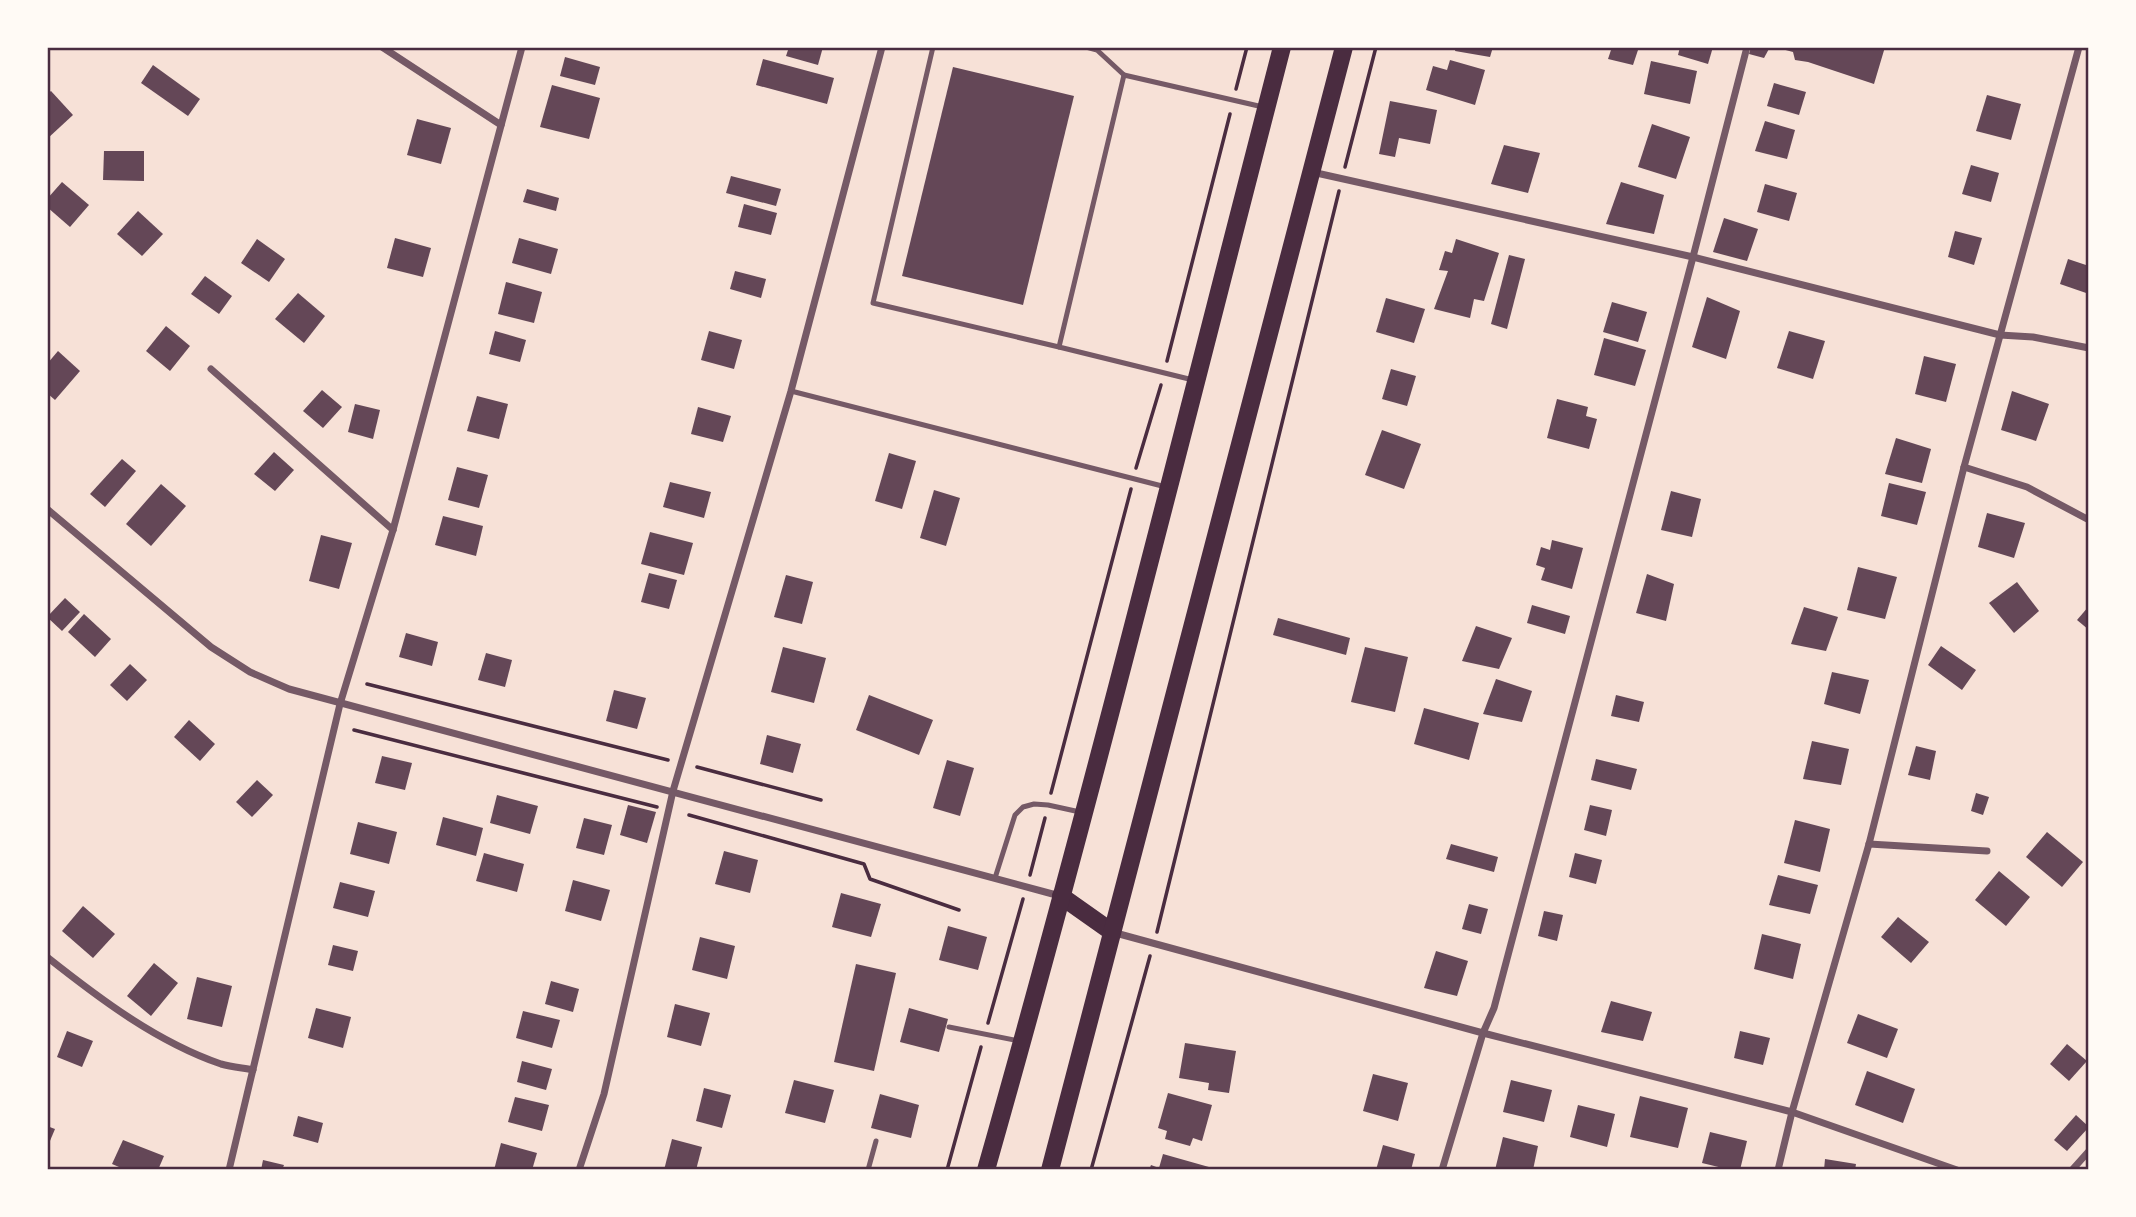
<svg xmlns="http://www.w3.org/2000/svg" width="2136" height="1217" font-family="Lato,sans-serif">
	<rect width="100%" height="100%" fill="#f7e1d7"/>
	<!-- building -->
	<g fill="#644757">
		<path d="M789 47H823L818 65 786 56Z"/>
		<path d="M1456 47H1493L1490 57 1455 51Z"/>
		<path d="M1612 47H1639L1633 65 1608 59Z"/>
		<path d="M1680 47H1713L1708 64 1678 55Z"/>
		<path d="M1751 47H1770L1764 58 1749 54Z"/>
		<path d="M1774 47H1885L1874 84 1808 62 1795 60 1793 52Z"/>
		<path d="M565 57 600 67 595 85 560 76Z"/>
		<path d="M763 59 834 78 827 104 756 85Z"/>
		<path d="M1450 60 1485 70 1475 105 1426 90 1433 66 1447 70Z"/>
		<path d="M1651 61 1697 71 1690 104 1644 94Z"/>
		<path d="M153 65 200 99 188 116 141 83Z"/>
		<path d="M953 67 1074 96 1023 305 902 276Z"/>
		<path d="M1774 83 1806 92 1799 115 1767 106Z"/>
		<path d="M552 85 600 98 589 139 540 127Z"/>
		<path d="M51 91 73 115 47 139V94Z"/>
		<path d="M1987 95 2021 104 2011 140 1976 131Z"/>
		<path d="M1390 101 1437 110 1430 144 1399 138 1395 157 1379 154Z"/>
		<path d="M417 119 451 128 441 164 407 155Z"/>
		<path d="M1765 121 1795 130 1787 159 1755 151Z"/>
		<path d="M1652 124 1690 137 1676 179 1638 167Z"/>
		<path d="M1504 145 1540 153 1528 193 1491 184Z"/>
		<path d="M104 151H144V181L103 180Z"/>
		<path d="M1971 165 1999 173 1991 202 1962 194Z"/>
		<path d="M731 176 781 189 776 206 726 193Z"/>
		<path d="M62 182 89 205 70 227 47 207V199Z"/>
		<path d="M1621 182 1664 195 1654 234 1606 224Z"/>
		<path d="M1765 184 1797 193 1789 221 1757 212Z"/>
		<path d="M527 189 559 198 556 211 523 202Z"/>
		<path d="M744 204 777 213 771 235 738 227Z"/>
		<path d="M138 211 163 234 142 256 117 234Z"/>
		<path d="M1724 218 1758 229 1747 261 1713 252Z"/>
		<path d="M1955 231 1982 238 1974 265 1948 257Z"/>
		<path d="M395 238 431 248 423 277 387 268Z"/>
		<path d="M519 238 558 249 551 274 512 263Z"/>
		<path d="M257 239 285 259 269 282 241 263Z"/>
		<path d="M1456 239 1499 253 1484 301 1474 299 1470 318 1434 309 1448 271 1439 270 1445 251 1452 253Z"/>
		<path d="M1509 255 1525 259 1507 329 1491 324Z"/>
		<path d="M2068 259 2089 266V294L2060 284Z"/>
		<path d="M735 271 766 279 761 298 730 289Z"/>
		<path d="M205 276 232 296 219 314 191 294Z"/>
		<path d="M506 282 542 292 534 323 498 314Z"/>
		<path d="M298 293 325 316 304 343 275 319Z"/>
		<path d="M1707 297 1740 311 1726 359 1692 347Z"/>
		<path d="M1386 298 1425 309 1414 343 1376 332Z"/>
		<path d="M1612 302 1647 312 1638 342 1603 332Z"/>
		<path d="M166 326 190 346 170 371 146 351Z"/>
		<path d="M495 331 526 340 520 362 489 354Z"/>
		<path d="M709 331 742 340 734 369 701 360Z"/>
		<path d="M1789 331 1825 341 1813 379 1777 368Z"/>
		<path d="M1604 338 1646 350 1635 386 1594 375Z"/>
		<path d="M58 351 80 371 55 400 47 393V364Z"/>
		<path d="M1924 356 1956 364 1946 402 1915 394Z"/>
		<path d="M1391 369 1416 376 1407 406 1382 399Z"/>
		<path d="M322 390 342 407 323 428 303 411Z"/>
		<path d="M2012 391 2049 404 2036 441 2001 430Z"/>
		<path d="M477 396 508 404 499 439 467 431Z"/>
		<path d="M1557 399 1588 407 1586 416 1597 419 1589 449 1547 438Z"/>
		<path d="M355 404 380 410 373 439 348 432Z"/>
		<path d="M698 407 731 416 723 442 691 434Z"/>
		<path d="M1382 430 1421 444 1404 489 1365 475Z"/>
		<path d="M1896 438 1931 449 1922 483 1885 474Z"/>
		<path d="M274 452 294 470 275 491 254 474Z"/>
		<path d="M889 453 916 461 902 509 875 501Z"/>
		<path d="M122 459 136 471 105 507 90 494Z"/>
		<path d="M457 467 488 475 479 508 448 500Z"/>
		<path d="M670 482 711 492 704 518 663 507Z"/>
		<path d="M1889 483 1926 492 1917 525 1881 516Z"/>
		<path d="M161 484 186 506 151 546 126 524Z"/>
		<path d="M934 490 960 498 946 546 920 538Z"/>
		<path d="M1671 491 1701 499 1692 537 1661 530Z"/>
		<path d="M1987 513 2025 523 2014 558 1978 547Z"/>
		<path d="M443 516 483 526 476 556 435 545Z"/>
		<path d="M650 532 693 543 684 575 641 564Z"/>
		<path d="M321 535 352 543 339 589 309 581Z"/>
		<path d="M1552 540 1583 548 1572 589 1541 580 1545 568 1536 565 1541 547 1550 550Z"/>
		<path d="M1858 567 1897 577 1885 619 1847 610Z"/>
		<path d="M649 573 677 580 669 609 641 602Z"/>
		<path d="M1647 574 1674 584 1666 621 1636 613Z"/>
		<path d="M786 575 813 582 802 624 774 617Z"/>
		<path d="M2017 582 2039 611 2014 633 1989 603Z"/>
		<path d="M65 598 80 612 62 631 47 617Z"/>
		<path d="M1532 605 1570 616 1565 634 1527 623Z"/>
		<path d="M2089 606V630L2077 620Z"/>
		<path d="M1804 607 1838 617 1826 651 1791 644Z"/>
		<path d="M84 614 111 639 95 657 68 632Z"/>
		<path d="M1278 618 1350 638 1346 655 1273 635Z"/>
		<path d="M1476 626 1512 638 1499 669 1462 661Z"/>
		<path d="M406 633 438 642 432 666 399 657Z"/>
		<path d="M1941 646 1976 670 1962 690 1928 665Z"/>
		<path d="M783 647 826 658 814 703 771 692Z"/>
		<path d="M1365 647 1408 657 1395 712 1351 702Z"/>
		<path d="M486 653 512 660 505 687 478 680Z"/>
		<path d="M130 664 147 680 127 701 110 685Z"/>
		<path d="M1832 672 1869 680 1860 714 1824 704Z"/>
		<path d="M1496 679 1532 691 1522 722 1483 714Z"/>
		<path d="M614 690 646 698 637 729 606 721Z"/>
		<path d="M869 695 933 720 919 755 856 730Z"/>
		<path d="M1616 695 1644 702 1639 722 1611 716Z"/>
		<path d="M1424 708 1479 723 1469 760 1414 744Z"/>
		<path d="M189 720 215 744 200 761 174 737Z"/>
		<path d="M767 735 801 744 793 773 760 764Z"/>
		<path d="M1812 741 1849 749 1841 785 1803 779Z"/>
		<path d="M1916 746 1936 751 1930 780 1908 775Z"/>
		<path d="M382 756 412 763 405 790 375 783Z"/>
		<path d="M1596 759 1637 769 1631 790 1591 780Z"/>
		<path d="M947 760 974 768 960 816 933 808Z"/>
		<path d="M257 780 273 795 252 817 236 802Z"/>
		<path d="M1976 793 1989 797 1983 815 1971 811Z"/>
		<path d="M497 795 538 806 530 834 490 823Z"/>
		<path d="M628 805 656 812 647 843 620 835Z"/>
		<path d="M1590 805 1612 810 1606 836 1584 830Z"/>
		<path d="M443 817 483 828 476 856 436 845Z"/>
		<path d="M584 818 612 825 604 855 576 848Z"/>
		<path d="M1795 820 1830 829 1820 872 1784 863Z"/>
		<path d="M358 822 397 832 389 864 350 854Z"/>
		<path d="M2047 832 2083 862 2062 887 2026 857Z"/>
		<path d="M1451 844 1498 857 1494 872 1446 859Z"/>
		<path d="M724 851 758 860 750 893 715 884Z"/>
		<path d="M484 853 524 864 517 892 476 881Z"/>
		<path d="M1575 853 1602 860 1596 884 1569 877Z"/>
		<path d="M1999 871 2030 897 2006 926 1975 900Z"/>
		<path d="M1778 875 1818 885 1810 914 1769 905Z"/>
		<path d="M573 880 610 890 601 921 565 911Z"/>
		<path d="M340 882 375 891 368 917 333 908Z"/>
		<path d="M841 893 881 904 871 937 832 927Z"/>
		<path d="M1469 904 1488 909 1481 934 1462 929Z"/>
		<path d="M83 906 115 934 93 958 62 931Z"/>
		<path d="M1544 911 1563 915 1557 941 1538 936Z"/>
		<path d="M1898 917 1929 942 1911 963 1881 937Z"/>
		<path d="M948 926 987 937 978 970 939 960Z"/>
		<path d="M1762 934 1801 944 1793 979 1754 969Z"/>
		<path d="M700 937 735 946 727 979 692 970Z"/>
		<path d="M333 945 358 951 353 971 328 965Z"/>
		<path d="M1436 951 1468 961 1457 996 1424 988Z"/>
		<path d="M154 963 178 983 151 1016 127 996Z"/>
		<path d="M856 964 896 973 874 1071 834 1062Z"/>
		<path d="M197 977 232 986 222 1027 187 1019Z"/>
		<path d="M551 981 579 989 573 1012 545 1004Z"/>
		<path d="M1611 1001 1652 1012 1643 1041 1601 1032Z"/>
		<path d="M675 1004 710 1013 701 1046 667 1037Z"/>
		<path d="M316 1008 351 1017 343 1048 308 1038Z"/>
		<path d="M909 1008 948 1019 939 1052 900 1042Z"/>
		<path d="M523 1011 560 1020 552 1048 516 1038Z"/>
		<path d="M1858 1014 1898 1029 1887 1058 1847 1043Z"/>
		<path d="M67 1031 93 1041 82 1067 57 1057Z"/>
		<path d="M1740 1031 1770 1038 1763 1065 1734 1058Z"/>
		<path d="M1185 1043 1236 1051 1229 1093 1208 1090 1209 1083 1179 1078Z"/>
		<path d="M2067 1044 2087 1061 2069 1081 2050 1064Z"/>
		<path d="M522 1061 552 1069 546 1090 517 1082Z"/>
		<path d="M1867 1071 1915 1089 1903 1123 1855 1105Z"/>
		<path d="M1373 1074 1408 1083 1398 1121 1363 1111Z"/>
		<path d="M794 1080 834 1090 825 1123 785 1113Z"/>
		<path d="M1511 1080 1552 1090 1544 1122 1503 1112Z"/>
		<path d="M704 1088 731 1095 722 1128 696 1121Z"/>
		<path d="M1168 1093 1212 1105 1202 1141 1193 1138 1190 1146 1165 1139 1167 1131 1158 1128Z"/>
		<path d="M880 1094 919 1105 911 1138 871 1128Z"/>
		<path d="M1640 1096 1688 1108 1678 1148 1630 1137Z"/>
		<path d="M515 1097 549 1105 542 1131 508 1122Z"/>
		<path d="M1578 1105 1615 1114 1607 1147 1570 1137Z"/>
		<path d="M2076 1115 2089 1127 2067 1151 2054 1140Z"/>
		<path d="M298 1116 323 1123 318 1143 293 1136Z"/>
		<path d="M47 1126 55 1129 47 1148Z"/>
		<path d="M1710 1132 1747 1141 1740 1170H1731L1702 1163Z"/>
		<path d="M1503 1137 1538 1146 1533 1170H1495Z"/>
		<path d="M672 1139 702 1147 696 1170H664Z"/>
		<path d="M123 1140 164 1156 158 1170H126L112 1164Z"/>
		<path d="M501 1143 537 1153 532 1170H494Z"/>
		<path d="M1383 1145 1415 1154 1411 1170H1376Z"/>
		<path d="M1163 1154 1216 1169V1170H1149L1151 1165 1159 1168Z"/>
		<path d="M1825 1159 1856 1164 1855 1170H1824Z"/>
		<path d="M263 1160 284 1165 282 1170H261Z"/>
	</g>
	<g fill="none" stroke-linecap="round" stroke-linejoin="round">
		<!-- path -->
		<g stroke="#4a2c40" stroke-width="3.5">
			<path d="M1236 89 1247 47"/>
			<path d="M1345 167 1376 47"/>
			<path d="M1167 361 1230 114"/>
			<path d="M1136 468 1161 385"/>
			<path d="M367 684 668 760"/>
			<path d="M354 730 657 807"/>
			<path d="M697 767 821 800"/>
			<path d="M1051 793 1131 489"/>
			<path d="M689 815 864 864 870 879 959 910"/>
			<path d="M1030 875 1045 818"/>
			<path d="M1157 932 1339 191"/>
			<path d="M988 1023 1023 899"/>
			<path d="M947 1170 981 1047"/>
			<path d="M1091 1170 1150 956"/>
		</g>
		<!-- service -->
		<g stroke="#755966" stroke-width="5">
			<path d="M933 47 873 303 1059 347"/>
			<path d="M1086 47 1097 50 1124 75"/>
			<path d="M1193 380 1059 347 1124 75 1263 107"/>
			<path d="M791 391 1166 487"/>
			<path d="M995 878 1015 815 1023 807 1034 804 1048 805 1080 812"/>
			<path d="M949 1027 1019 1041"/>
			<path d="M868 1170 876 1141"/>
		</g>
		<!-- minor -->
		<g stroke="#755966" stroke-width="7">
			<path d="M382 47 501 125"/>
			<path d="M1312 172 1693 257 2000 335 2033 337 2089 348"/>
			<path d="M211 369 393 530"/>
			<path d="M1964 467 2027 487 2089 520"/>
			<path d="M47 509 211 647 250 672 289 689 1060 896"/>
			<path d="M1869 844 1987 851"/>
			<path d="M1112 932 1483 1033 1792 1112 1957 1170"/>
			<path d="M47 957C100 999 157 1042 221 1064 232 1067 243 1068 253 1070"/>
			<path d="M229 1170 340 704 393 530 522 47"/>
			<path d="M579 1170 604 1094 673 791 791 391 882 47"/>
			<path d="M1442 1170 1483 1033 1494 1008 1693 257 1747 47"/>
			<path d="M1778 1170 1792 1112 1869 844 1964 467 2079 47"/>
			<path d="M2072 1170 2089 1151"/>
		</g>
		<!-- primary -->
		<g stroke="#4a2c40" stroke-width="18">
			<path d="M1061 896 1112 932"/>
			<path d="M986 1170C1092 797 1185 422 1282 47"/>
			<path d="M1050 1170 1344 47"/>
		</g>
	</g>
	<!-- border -->
	<rect width="2136" height="1217" fill="none" stroke="#fffaf5" stroke-width="98"/>
	<rect x="49" y="49" width="2038" height="1119" fill="none" stroke="#4a2c40" stroke-width="2.5"/>
</svg>
